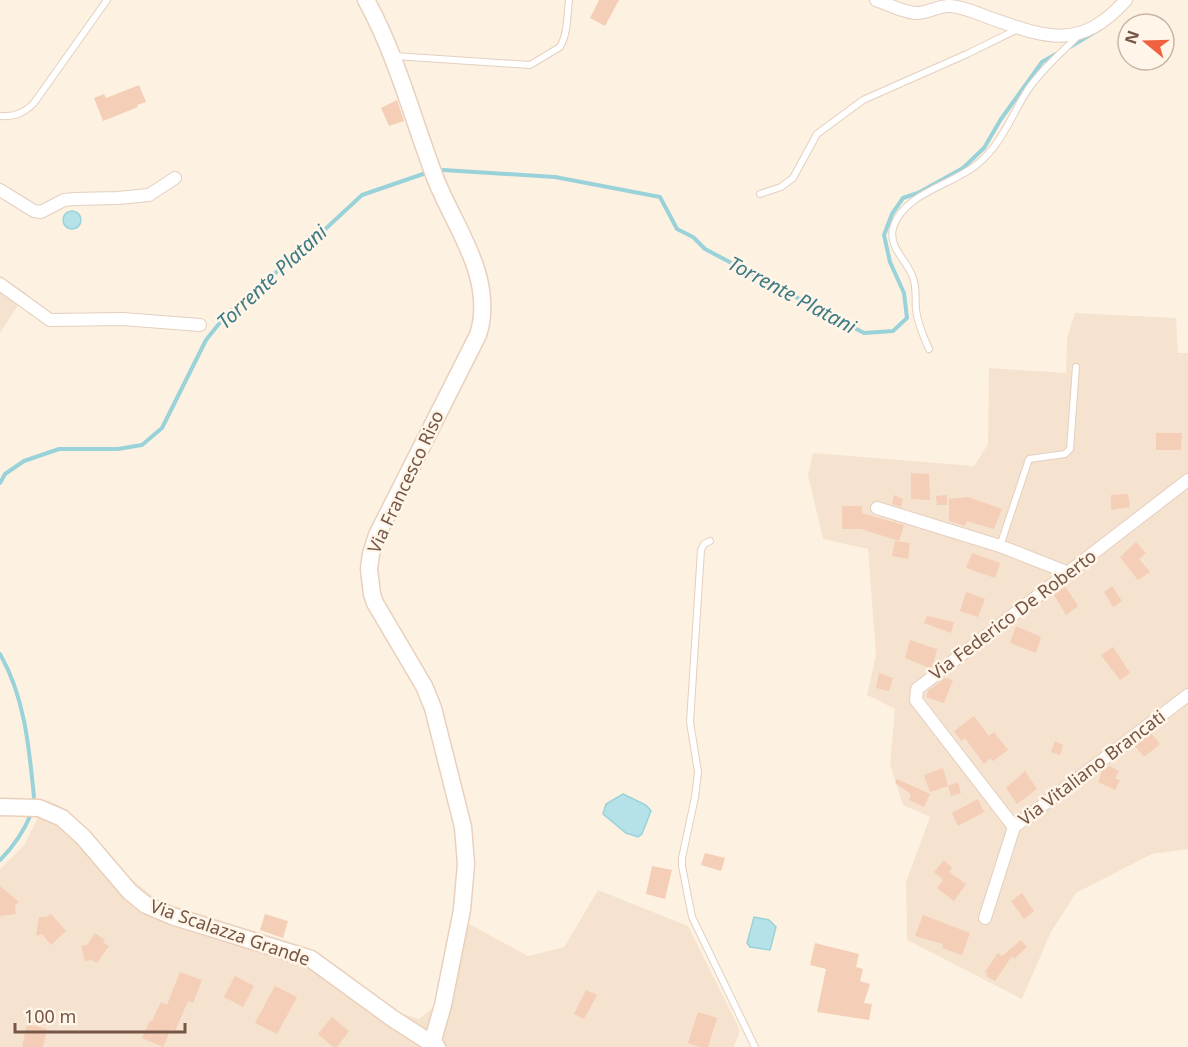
<svg xmlns="http://www.w3.org/2000/svg" width="1188" height="1047" font-family="'Noto Sans',sans-serif">
	<rect width="100%" height="100%" fill="#fdf2e1"/>
	<!-- residential -->
	<g fill="#f5e3cf">
		<path d="M0 276 26 293 0 333Z"/>
		<path d="M1075 313 1176 318 1178 353H1188V849L1152 854 1076 893 1051 932 1022 999 907 940 906 882 930 817 903 805 890 764 895 709 867 695 876 655 868 549 823 539 808 475 813 453 974 466 988 444 989 368 1066 373 1067 338Z"/>
		<path d="M47 800 68 810 132 880 159 901 309 948 396 1012 419 1019 436 1005 453 915 528 956 564 947 598 890 688 926 740 1030 734 1047H0V869L24 845Z"/>
	</g>
	<!-- water -->
	<g fill="#b5e2e8" stroke="#9ad2da" stroke-width="1.5">
		<circle cx="72" cy="220" r="9"/>
		<path d="M623 794 646 805 651 811 642 834 638 837 626 833 603 814 606 804Z"/>
		<path d="M754 917 769 920 776 927 770 950 750 947 747 943Z"/>
	</g>
	<g fill="none" stroke-linecap="round" stroke-linejoin="round">
		<!-- stream -->
		<g stroke="#9ad2da" stroke-width="4">
			<path d="M1070 47 1100 29"/>
			<path d="M443 170 555 177 660 197 677 229 693 237 705 249 864 333 893 331 907 318 904 293 890 262 884 235 892 214 903 198 918 193 963 168 984 148 1001 119 1042 62 1056 54"/>
			<path d="M0 483 5 474 24 461 59 449H118L142 445 162 428 206 340 226 315 306 247 362 195 426 173"/>
			<path d="M0 654C25 698 29 747 34 797"/>
			<path d="M0 860C13 847 24 831 31 814"/>
		</g>
	</g>
	<!-- building -->
	<g fill="#f4ceb7">
		<path d="M599 0H619L605 26 590 18Z"/>
		<path d="M139 85 146 102 137 105 138 107 103 121 94 98 104 94 106 98Z"/>
		<path d="M397 100 404 121 389 126 381 108Z"/>
		<path d="M1156 433H1182L1181 450H1156Z"/>
		<path d="M911 473 929 474 930 500 911 499Z"/>
		<path d="M1128 494 1130 507 1111 510V495Z"/>
		<path d="M894 495 903 499 901 507 892 504Z"/>
		<path d="M947 495V505H937L936 496Z"/>
		<path d="M968 497 1002 509 994 529 967 521 965 526 949 521V499Z"/>
		<path d="M842 506H862V513L904 525 899 541 861 529H842Z"/>
		<path d="M895 541 910 543 908 559 892 556Z"/>
		<path d="M1136 542 1146 553 1139 559 1150 572 1138 580 1120 557Z"/>
		<path d="M972 553 1000 563 995 578 966 568Z"/>
		<path d="M1065 586 1078 606 1066 615 1054 595Z"/>
		<path d="M1112 586 1122 601 1113 607 1104 592Z"/>
		<path d="M966 592 985 599 978 617 960 611Z"/>
		<path d="M927 616 954 622 951 633 924 623Z"/>
		<path d="M1016 626 1041 637 1036 653 1010 643Z"/>
		<path d="M910 640 937 649 933 666 930 668 905 658Z"/>
		<path d="M1113 647 1130 673 1120 680 1101 655Z"/>
		<path d="M879 673 893 678 889 691 876 688Z"/>
		<path d="M945 678 953 680 944 703 926 697 928 691Z"/>
		<path d="M974 716 989 736 994 732 1008 750 993 761 990 758 984 764 965 738 961 741 954 731Z"/>
		<path d="M1151 733 1160 744 1144 757 1135 746Z"/>
		<path d="M1055 741 1063 745 1060 755 1051 752Z"/>
		<path d="M1109 766 1119 771 1115 778 1120 780 1115 790 1098 782 1102 771Z"/>
		<path d="M943 768 948 786 930 792 924 775Z"/>
		<path d="M1025 771 1037 789 1017 804 1006 788Z"/>
		<path d="M897 779 930 794 924 807 909 800 911 794 895 783Z"/>
		<path d="M958 782 961 793 951 796 948 786Z"/>
		<path d="M978 799 984 812 958 826 952 813Z"/>
		<path d="M705 853 725 858 721 871 701 865Z"/>
		<path d="M944 860 952 868 949 872 966 884 954 901 937 888 943 880 934 872Z"/>
		<path d="M652 866 672 870 665 899 646 894Z"/>
		<path d="M0 886 19 902 15 905 16 914 0 916Z"/>
		<path d="M1022 893 1034 911 1024 919 1011 901Z"/>
		<path d="M51 914 66 931 51 945 42 934 36 936 39 917H46Z"/>
		<path d="M265 914 288 921 283 938 260 930Z"/>
		<path d="M923 915 970 933 962 955 942 948 943 944 915 936Z"/>
		<path d="M95 933 105 940 103 943 109 946 97 963 91 960 85 961 81 946 87 945Z"/>
		<path d="M1021 940 1027 947 1014 959 1012 956 995 981 986 976 988 974 985 972 998 953 1002 956Z"/>
		<path d="M815 943 859 954 856 967 863 969 860 981 870 984 864 1003 872 1004 869 1020 817 1012 826 969 810 965Z"/>
		<path d="M180 972 202 980 193 1003 188 1001 175 1031 171 1029 163 1047 142 1038 150 1020 152 1021 161 1002 167 1005Z"/>
		<path d="M235 976 254 986 243 1007 224 997Z"/>
		<path d="M275 986 297 997 277 1034 255 1023Z"/>
		<path d="M586 990 597 995 584 1019 574 1014Z"/>
		<path d="M698 1012 717 1018 708 1047H699L688 1043Z"/>
		<path d="M332 1017 349 1031 337 1047H333L318 1034Z"/>
		<path d="M27 1024 47 1029 43 1047H22Z"/>
	</g>
	<g fill="none" stroke-linecap="round" stroke-linejoin="round">
		<!-- lane casing -->
		<g stroke="#e4cfbf" stroke-width="8">
			<g id="lane">
				<path d="M395 56 530 65 560 47C568 33 567 16 569 0"/>
				<path d="M0 116C15 117 24 113 34 103L107 0"/>
				<path d="M760 194 781 187 793 178 817 134 863 100 967 54 1018 29"/>
				<path d="M929 349C923 336 918 324 916 310 915 299 917 288 913 278 908 261 888 248 893 228 903 194 949 186 975 166 1001 146 1010 118 1027 91 1041 70 1062 52 1080 34"/>
				<path d="M710 541 704 544 701 550 690 722 698 772 695 797 682 858V866L692 917 755 1047"/>
				<path d="M1000 546 1029 459 1065 454 1070 449 1076 367"/>
			</g>
		</g>
		<!-- street casing -->
		<g stroke="#e4cfbf" stroke-width="14">
			<g id="street">
				<path d="M876 0C888 4 902 12 915 13 927 14 939 5 950 6 964 7 977 13 990 18 1047 38 1080 51 1126 0"/>
				<path d="M0 190 34 211 41 212 64 200 74 199 118 198 149 195 175 178"/>
				<path d="M0 284 50 320 123 319 200 325"/>
				<path d="M877 508 1000 546 1069 573"/>
				<path d="M1014 827 916 700 917 689 1188 480"/>
				<path d="M985 918 1014 827 1188 695"/>
			</g>
		</g>
		<!-- secondary casing -->
		<g stroke="#ead0bc" stroke-width="19">
			<g id="secondary">
				<path d="M366 0C397 56 413 120 436 180 448 210 468 241 477 272 483 293 485 314 478 335L377 535 371 554 369 569 372 594 375 603 424 686 433 708 463 827 466 864 462 910 443 1005 431 1047"/>
				<path d="M0 807 39 808 62 818 83 837 130 892 146 905 172 916 311 959 392 1018 437 1047"/>
			</g>
		</g>
		<!-- lane -->
		<use href="#lane" stroke="#fff" stroke-width="6"/>
		<!-- street -->
		<use href="#street" stroke="#fff" stroke-width="12"/>
		<!-- secondary -->
		<use href="#secondary" stroke="#fff" stroke-width="16"/>
	</g>
	<g text-anchor="middle" stroke-width="5" stroke-linejoin="round" paint-order="stroke">
		<!-- street labels -->
		<g font-size="18" fill="#765646" stroke="#fff5e8">
			<text transform="translate(406 482) rotate(-65)" y="6">Via Francesco Riso</text>
			<text transform="translate(1013 615) rotate(-37)" y="6">Via Federico De Roberto</text>
			<text transform="translate(1092 768) rotate(-37)" y="6">Via Vitaliano Brancati</text>
			<text transform="translate(230 933) rotate(19)" y="6">Via Scalazza Grande</text>
		</g>
		<!-- water labels -->
		<g font-size="20" font-style="italic" fill="#3c7a84" stroke="#fff5e8">
			<text transform="translate(272 277) rotate(-43)" y="7">Torrente Platani</text>
			<text transform="translate(792 295) rotate(28)" y="7">Torrente Platani</text>
		</g>
	</g>
	<!-- north arrow -->
	<g transform="translate(1146 42) rotate(289)"><circle r="28" fill="#fff5e8" stroke="#c8b5a7" stroke-width="1.5"/>
	<path d="M0-4.5L10 22L0 15L-10 22Z" fill="#ef613f"/>
	<text y="-9" font-size="16" font-weight="bold" text-anchor="middle" fill="#765646">N</text>
	</g>
	<!-- scale -->
	<path d="M15 1023v9h170v-9" fill="none" stroke="#765646" stroke-width="3"/>
	<text x="24" y="1023" font-size="18" fill="#765646" stroke="#fff5e8" stroke-width="4.5" paint-order="stroke">100 m</text>
</svg>
